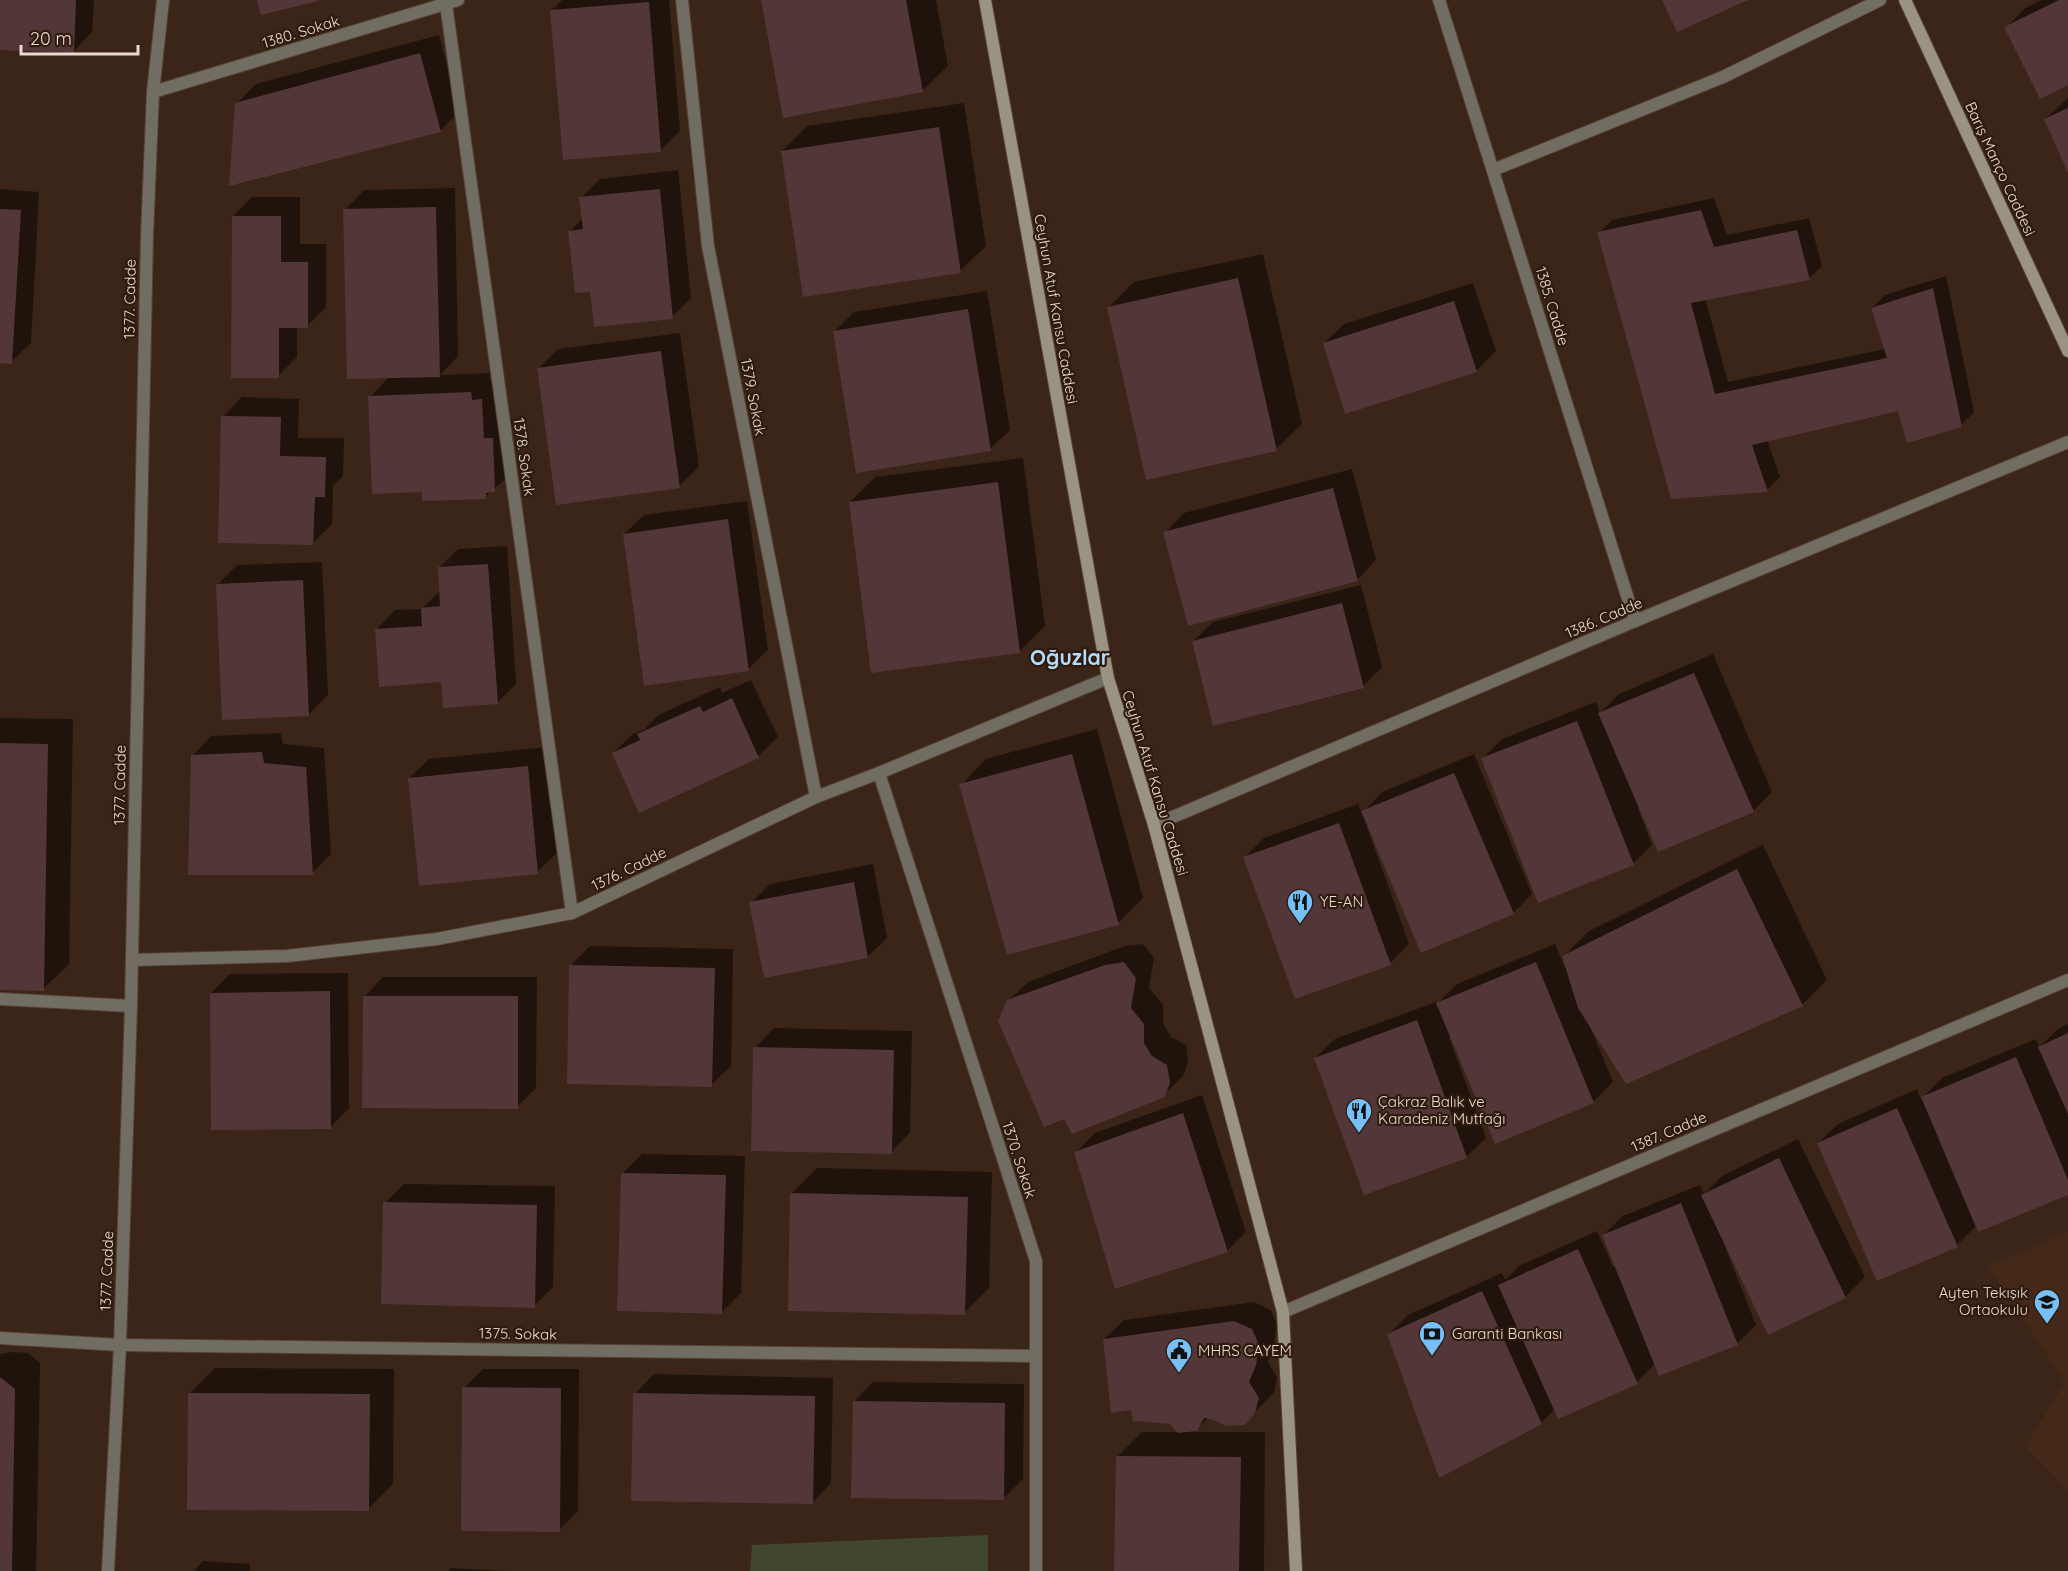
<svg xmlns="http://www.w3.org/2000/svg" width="2068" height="1571" font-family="Quicksand,sans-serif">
	<rect width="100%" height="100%" fill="#3a2518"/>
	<!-- built -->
	<path fill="#442918" d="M2068 1232V1491L2025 1446 2065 1383 1988 1266Z"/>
	<!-- green -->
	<path fill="#41472d" d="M988 1535V1571H750L752 1545Z"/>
	<!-- shadow -->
	<g fill="#0007">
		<path d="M0 0H94L92 32 73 52 0 49Z"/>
		<path d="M562 0H669L680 131 660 151 552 10Z"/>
		<path d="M763 0H936L948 66 922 91Z"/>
		<path d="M2042 0H2068V83L2006 28 2025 8Z"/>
		<path d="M439 35 459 112 440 131 236 104 256 84Z"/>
		<path d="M2068 98V169L2045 119Z"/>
		<path d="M964 103 986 246 960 271 782 151 807 126Z"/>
		<path d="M678 170 691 298 672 317 591 291 570 231 583 218 581 198 600 179Z"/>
		<path d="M455 188 458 356 440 375 490 373V381H501L502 420 512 419 514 471 485 497 423 491 370 397 389 377 345 210 364 190Z"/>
		<path d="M0 189 39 192 31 343 11 362 0 361Z"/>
		<path d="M252 197H300V244H326V307L307 326H297V357L278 376 233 216Z"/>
		<path d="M1714 198 1727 235 1809 218 1822 266 1809 278 1705 298 1728 382 1885 349 1872 308 1885 295 1946 276 1974 412 1961 425 1899 409 1767 440 1780 477 1767 490 1672 498 1599 233 1612 220Z"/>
		<path d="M1263 254 1302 424 1276 449 1108 308 1134 282Z"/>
		<path d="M1473 283 1496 351 1476 371 1324 343 1344 324Z"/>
		<path d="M987 291 1010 430 990 449 834 332 854 312Z"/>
		<path d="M680 333 699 467 679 486 538 369 558 349Z"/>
		<path d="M242 397 299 399 298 438H344L343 476 333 486 332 524 312 544 223 417Z"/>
		<path d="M1023 458 1045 626 1019 652 850 502 875 477Z"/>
		<path d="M1352 469 1376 560 1357 580 1165 533 1184 513Z"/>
		<path d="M747 501 768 650 748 669 624 534 644 515Z"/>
		<path d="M507 546 516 684 497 703 442 681 376 630 395 610 422 609 441 590 439 568 458 549Z"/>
		<path d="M322 562 328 695 308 715 218 584 237 565Z"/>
		<path d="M1361 585 1382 667 1363 686 1193 641 1213 622Z"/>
		<path d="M1713 654 1772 792 1753 811 1638 808 1652 845 1633 864 1482 759 1502 739 1596 702 1600 713 1619 694Z"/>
		<path d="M751 680 778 737 758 756 613 753 633 734 645 729 658 715 720 687 722 693Z"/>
		<path d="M0 718 73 719 69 964 43 989H0Z"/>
		<path d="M1097 729 1143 898 1118 923 961 785 986 759Z"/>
		<path d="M281 733 283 744 324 748 331 854 312 873 192 756 211 736Z"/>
		<path d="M546 747 557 853 537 872 409 778 429 759Z"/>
		<path d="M1474 754 1532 894 1513 913 1369 826 1367 827 1409 944 1390 963 1245 857 1264 838 1358 804 1362 813 1382 792Z"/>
		<path d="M1763 845 1827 980 1802 1005 1591 1027H1590L1613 1082 1593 1102 1451 1036 1449 1037 1486 1138 1466 1157 1315 1058 1335 1039 1436 1002 1437 1004 1457 984 1555 944 1565 968 1567 967 1564 956 1589 931Z"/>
		<path d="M873 864 887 938 867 957 751 903 770 884Z"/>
		<path d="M1143 944 1154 958 1149 988 1163 1005V1023L1171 1037 1186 1045 1188 1061 1184 1075 1164 1095 1008 1001 1028 982 1125 946Z"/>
		<path d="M590 946 733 949 731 1066 711 1085 571 965Z"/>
		<path d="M348 973 349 1108 330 1128 211 993 230 974Z"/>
		<path d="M383 977H537L536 1088 517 1107 364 997Z"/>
		<path d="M2068 1024V1193L1976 1226 1957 1245 1818 1143 1838 1124 1917 1089 1921 1099 1942 1078 2036 1039 2039 1047 2059 1028Z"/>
		<path d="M774 1028 912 1031 910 1133 891 1152 755 1048Z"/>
		<path d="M1202 1095 1246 1232 1227 1251 1075 1153 1095 1133Z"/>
		<path d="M1798 1139 1865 1277 1845 1297 1727 1246 1725 1247 1756 1325 1737 1344 1655 1364 1637 1382 1555 1409 1541 1423 1388 1335 1408 1315 1502 1273 1505 1280 1519 1266 1597 1231 1613 1267 1616 1266 1603 1235 1623 1216 1700 1185 1704 1194 1722 1176Z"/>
		<path d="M642 1154 745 1156 741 1293 721 1313 623 1173Z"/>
		<path d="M817 1168 992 1172 989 1288 964 1313 792 1193Z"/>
		<path d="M404 1184 555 1186 553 1287 534 1306 385 1203Z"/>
		<path d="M1254 1302 1271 1310 1277 1324 1274 1345 1268 1362 1277 1378 1274 1392 1244 1424 1209 1417 1194 1432H1265L1264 1571H1116L1117 1457 1142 1432H1179L1170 1422 1132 1408 1104 1339 1124 1320Z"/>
		<path d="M13 1352 28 1353 40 1363 36 1571H0V1354Z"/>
		<path d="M215 1368 394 1369 393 1484 368 1509 190 1393Z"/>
		<path d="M483 1369H579L578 1511 559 1530 464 1388Z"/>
		<path d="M654 1374 833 1378 831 1483 812 1503 635 1394Z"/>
		<path d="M873 1382 1024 1384 1023 1479 1003 1499 854 1402Z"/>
		<path d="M203 1561 250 1564V1571H194Z"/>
		<path d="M451 1568 505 1571H448Z"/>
	</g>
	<!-- building -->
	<g fill="#533738">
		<path d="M0 0H76L74 53 0 50Z"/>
		<path d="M257 0H318V1L261 15Z"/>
		<path d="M761 0H906L923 92 783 118Z"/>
		<path d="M1662 0H1748L1677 32Z"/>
		<path d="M2059 0H2068V85L2040 99 2004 27Z"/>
		<path d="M649 2 661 152 563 160 550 10Z"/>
		<path d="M420 53 441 132 229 186 235 103Z"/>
		<path d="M2068 108V173L2044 119Z"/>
		<path d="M939 127 961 273 803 297 781 151Z"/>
		<path d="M660 189 673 319 594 327 590 292 575 293 568 231 583 229 579 197Z"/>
		<path d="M436 207 440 377 347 379 343 209Z"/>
		<path d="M0 209 21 210 12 364 0 363Z"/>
		<path d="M1701 210 1714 247 1797 230 1810 280 1691 303 1715 394 1887 358 1871 308 1933 288 1962 427 1907 443 1898 411 1752 445 1768 492 1671 499 1597 232Z"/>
		<path d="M232 216H281V262H308V328H279V378H231Z"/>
		<path d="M1238 278 1277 451 1146 480 1107 307Z"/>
		<path d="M1454 301 1477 372 1345 414 1323 343Z"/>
		<path d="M968 309 991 451 856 473 833 331Z"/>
		<path d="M661 351 680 488 556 505 537 368Z"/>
		<path d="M471 392 472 400 482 399 484 438H493L495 492 486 493V499L422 501V492L372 494 368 396Z"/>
		<path d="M221 416 281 417 280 456 326 457 325 497H315L313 545 218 543Z"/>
		<path d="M998 482 1020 653 871 673 849 502Z"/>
		<path d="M1333 488 1358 581 1188 626 1163 532Z"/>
		<path d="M728 519 749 671 644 686 623 534Z"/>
		<path d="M488 564 498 704 443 708 441 682 379 687 375 629 422 626 421 608 440 606 438 567Z"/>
		<path d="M303 580 309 716 222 720 216 584Z"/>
		<path d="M1342 603 1364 688 1213 726 1192 641Z"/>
		<path d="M1694 673 1754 812 1658 852 1598 713Z"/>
		<path d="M732 698 759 758 639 813 612 753 640 740 637 734 700 706 703 712Z"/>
		<path d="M1577 721 1634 865 1538 903 1481 758Z"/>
		<path d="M0 743 48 744 44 991 0 990Z"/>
		<path d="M262 752 264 763 306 767 313 875H188L191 755Z"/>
		<path d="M1072 754 1119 925 1007 955 959 784Z"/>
		<path d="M528 766 538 874 419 886 408 778Z"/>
		<path d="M1454 773 1514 914 1421 953 1361 811Z"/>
		<path d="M1339 823 1391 965 1295 999 1243 857Z"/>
		<path d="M1737 869 1803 1006 1626 1084 1578 1008 1562 956Z"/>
		<path d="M854 882 868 958 764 978 749 902Z"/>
		<path d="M1124 962 1136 978 1131 1008 1144 1024V1043L1152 1056 1167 1065 1170 1082 1165 1097 1072 1134 1064 1119 1044 1127 998 1021 1007 1000 1105 965Z"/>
		<path d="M1536 962 1594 1103 1495 1144 1436 1003Z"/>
		<path d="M569 965 715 968 712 1087 567 1084Z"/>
		<path d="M330 991 331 1129 211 1130 210 993Z"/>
		<path d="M363 996H518V1109L362 1108Z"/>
		<path d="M1417 1020 1467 1158 1364 1195 1314 1058Z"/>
		<path d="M2068 1033V1114L2038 1047Z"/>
		<path d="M753 1047 894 1050 892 1154 751 1151Z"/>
		<path d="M2016 1057 2068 1180V1195L1978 1232 1921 1097Z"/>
		<path d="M1897 1108 1958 1247 1877 1281 1817 1143Z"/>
		<path d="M1183 1113 1228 1252 1115 1289 1074 1152Z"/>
		<path d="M1779 1158 1846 1298 1768 1335 1701 1195Z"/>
		<path d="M621 1173 726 1175 722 1314 617 1311Z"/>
		<path d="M790 1193 968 1197 965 1315 788 1311Z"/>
		<path d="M383 1202 537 1205 535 1308 381 1304Z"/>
		<path d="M1681 1203 1738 1345 1659 1376 1602 1235Z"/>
		<path d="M1578 1249 1638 1384 1558 1419 1498 1285Z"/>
		<path d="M1482 1291 1542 1424 1439 1478 1387 1334Z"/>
		<path d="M1234 1321 1252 1329 1259 1345 1256 1365 1249 1382 1259 1398 1255 1413 1245 1425 1227 1426 1211 1419 1204 1418 1197 1431 1178 1433 1170 1424 1133 1421 1131 1410 1111 1413 1103 1339Z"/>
		<path d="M0 1377 15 1389 12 1571H0Z"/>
		<path d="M462 1387 561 1388 560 1532 461 1531Z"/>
		<path d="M188 1393 370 1394 369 1511 187 1510Z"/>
		<path d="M633 1393 815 1396 813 1504 631 1501Z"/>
		<path d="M853 1401 1005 1403 1004 1500 851 1498Z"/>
		<path d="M1116 1456 1241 1457 1239 1571H1114Z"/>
	</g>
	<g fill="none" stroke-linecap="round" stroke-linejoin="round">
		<!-- lane casing -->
		<g stroke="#564236" stroke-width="14">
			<path id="lane" d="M1493 170 1723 77 1880 0"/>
		</g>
		<!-- street casing -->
		<g stroke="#564236" stroke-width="14">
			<g id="street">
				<path d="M682 0 708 246 816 797"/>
				<path d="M1439 0 1635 621"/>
				<path d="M446 4 572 913"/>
				<path d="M153 92 458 0"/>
				<path d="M879 773 1036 1261V1571"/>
				<path d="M1154 825 1635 621 2068 442"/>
				<path d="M132 960 287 956 437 939 572 913 816 797 879 773 1108 678"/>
				<path d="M0 999 131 1006"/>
				<path d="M1283 1312 2068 980"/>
				<path d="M0 1338 120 1345 1036 1356"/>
				<path d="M108 1571 120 1345 131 1006 147 235 153 92 163 0"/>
			</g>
		</g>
		<!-- secondary casing -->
		<g stroke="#564236" stroke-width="14">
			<g id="secondary">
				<path d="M985 0 1108 678 1154 825 1283 1312 1296 1571"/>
				<path d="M1905 0 2068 351"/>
			</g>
		</g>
		<!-- lane -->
		<use href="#lane" stroke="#726d62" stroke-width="12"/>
		<!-- street -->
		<use href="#street" stroke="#726d62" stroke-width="12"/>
		<!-- secondary -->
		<use href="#secondary" stroke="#9b9382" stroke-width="12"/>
	</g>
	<!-- icons -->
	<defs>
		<g id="restaurant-pin" transform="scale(1.35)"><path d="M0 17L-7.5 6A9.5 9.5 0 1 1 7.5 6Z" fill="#76c0f7" stroke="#2f1b0e"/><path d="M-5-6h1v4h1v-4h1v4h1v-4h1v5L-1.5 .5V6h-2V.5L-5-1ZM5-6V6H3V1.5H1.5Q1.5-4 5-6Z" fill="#111"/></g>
		<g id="school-pin" transform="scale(1.35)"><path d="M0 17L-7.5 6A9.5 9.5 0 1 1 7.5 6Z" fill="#76c0f7" stroke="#2f1b0e"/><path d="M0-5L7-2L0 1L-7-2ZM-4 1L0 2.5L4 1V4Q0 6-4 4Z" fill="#111"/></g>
		<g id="bank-pin" transform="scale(1.35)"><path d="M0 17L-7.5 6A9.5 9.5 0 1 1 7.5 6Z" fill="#76c0f7" stroke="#2f1b0e"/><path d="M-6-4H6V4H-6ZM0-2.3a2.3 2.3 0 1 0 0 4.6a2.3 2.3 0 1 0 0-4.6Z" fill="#111"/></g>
		<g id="civic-pin" transform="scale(1.35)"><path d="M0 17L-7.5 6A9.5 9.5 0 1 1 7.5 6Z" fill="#76c0f7" stroke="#2f1b0e"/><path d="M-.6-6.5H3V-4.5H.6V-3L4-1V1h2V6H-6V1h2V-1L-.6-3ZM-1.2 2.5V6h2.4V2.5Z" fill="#111"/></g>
	</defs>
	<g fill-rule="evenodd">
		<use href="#restaurant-pin" x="1300" y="902"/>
		<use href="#restaurant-pin" x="1359" y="1111"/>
		<use href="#school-pin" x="2047" y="1302"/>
		<use href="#bank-pin" x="1432" y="1334"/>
		<use href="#civic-pin" x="1179" y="1351"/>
	</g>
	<g text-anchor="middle" stroke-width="4.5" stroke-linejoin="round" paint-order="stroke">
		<!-- street labels -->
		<g font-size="15" fill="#e9dad2" stroke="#2f1b0e">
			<text transform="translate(301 32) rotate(-17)" y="5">1380. Sokak</text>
			<text transform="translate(2000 169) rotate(65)" y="5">Barış Manço Caddesi</text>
			<text transform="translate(130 299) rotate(-89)" y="5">1377. Cadde</text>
			<text transform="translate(1552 306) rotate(73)" y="5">1385. Cadde</text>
			<text transform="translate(1056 309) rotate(80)" y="5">Ceyhun Atuf Kansu Caddesi</text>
			<text transform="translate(753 397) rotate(79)" y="5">1379. Sokak</text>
			<text transform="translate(524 457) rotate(82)" y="5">1378. Sokak</text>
			<text transform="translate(1604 618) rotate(-23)" y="5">1386. Cadde</text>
			<text transform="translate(1155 783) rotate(73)" y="5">Ceyhun Atuf Kansu Caddesi</text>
			<text transform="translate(120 785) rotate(-89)" y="5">1377. Cadde</text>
			<text transform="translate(629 869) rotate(-26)" y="5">1376. Cadde</text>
			<text transform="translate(1669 1132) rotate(-23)" y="5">1387. Cadde</text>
			<text transform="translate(1019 1160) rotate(72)" y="5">1370. Sokak</text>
			<text transform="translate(107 1271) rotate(-88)" y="5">1377. Cadde</text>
			<text transform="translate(518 1334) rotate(1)" y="5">1375. Sokak</text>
		</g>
		<!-- poi labels -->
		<g font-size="15" fill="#e9dad2" stroke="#2f1b0e" text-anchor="start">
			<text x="1320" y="907">YE-AN</text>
			<text x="1378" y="1107">Çakraz Balık ve<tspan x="1378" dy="17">Karadeniz Mutfağı</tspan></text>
			<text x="2028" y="1298" text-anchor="end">Ayten Tekışık<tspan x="2028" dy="17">Ortaokulu</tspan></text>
			<text x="1452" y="1339">Garanti Bankası</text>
			<text x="1198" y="1356">MHRS CAYEM</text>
		</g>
		<!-- district labels -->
		<g font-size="21" font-weight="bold" fill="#b3dbfa" stroke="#2f1b0e">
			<text x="1070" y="665">Oğuzlar</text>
		</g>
	</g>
	<!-- scale -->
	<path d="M21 45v9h117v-9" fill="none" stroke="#e9dad2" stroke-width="3"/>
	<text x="30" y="45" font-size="18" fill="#e9dad2" stroke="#2f1b0e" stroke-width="4.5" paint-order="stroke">20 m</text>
</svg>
